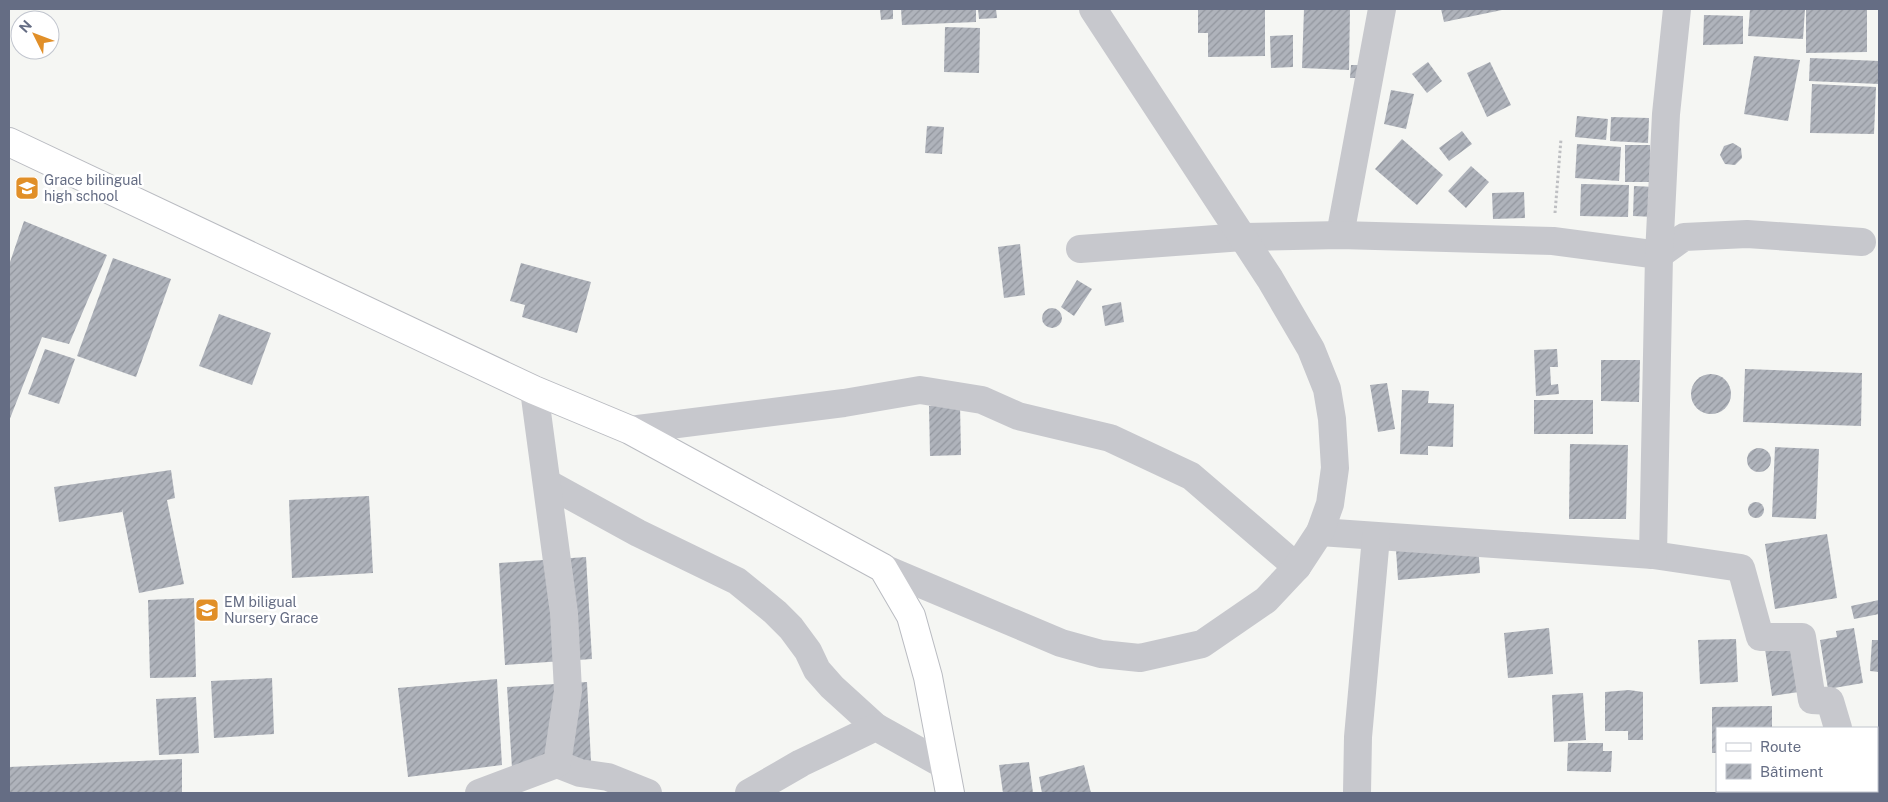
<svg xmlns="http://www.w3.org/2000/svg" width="1888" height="802" font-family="'Public Sans',sans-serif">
	<defs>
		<pattern id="building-hatch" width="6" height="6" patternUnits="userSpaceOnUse" patternTransform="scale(1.25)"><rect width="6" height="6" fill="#afb3bb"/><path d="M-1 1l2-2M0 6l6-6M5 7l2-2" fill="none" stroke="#92969e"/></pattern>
	</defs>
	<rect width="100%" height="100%" fill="#f5f6f3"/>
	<!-- building -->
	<g fill="url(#building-hatch)">
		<path d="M880 9H893V19L881 20Z"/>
		<path d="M901 9H976V22L902 25Z"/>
		<path d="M978 9H996L997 18 979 19Z"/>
		<path d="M1198 9H1265V56L1208 57V33H1198Z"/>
		<path d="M1304 9H1350L1349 70 1302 68Z"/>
		<path d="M1441 9H1502V10L1444 22Z"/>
		<path d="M1750 9H1805L1803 39 1748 36Z"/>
		<path d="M1867 9V52L1806 53V10Z"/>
		<path d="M1704 15 1743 16V44L1703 45Z"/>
		<path d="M945 27 980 28 979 73 944 72Z"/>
		<path d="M1293 35V67L1271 68 1270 36Z"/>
		<path d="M1754 56 1800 60 1788 121 1744 114Z"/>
		<path d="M1810 58 1879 61V84L1809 81Z"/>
		<path d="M1428 62 1442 81 1427 93 1412 74Z"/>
		<path d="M1490 62 1511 105 1487 117 1467 73Z"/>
		<path d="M1351 65H1367V78H1350Z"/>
		<path d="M1812 84 1876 87 1874 134 1810 133Z"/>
		<path d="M1391 90 1414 94 1406 129 1384 124Z"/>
		<path d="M1577 116 1608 119 1606 140 1575 137Z"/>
		<path d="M1611 117 1649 118 1648 143 1610 141Z"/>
		<path d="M927 126 944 127 942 154 925 153Z"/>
		<path d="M1462 131 1472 144 1449 161 1439 148Z"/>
		<path d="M1402 139 1443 175 1417 205 1375 169Z"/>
		<path d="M1733 143 1741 148 1742 158 1735 165 1725 164 1720 155 1724 146Z"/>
		<path d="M1577 144 1621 147 1619 181 1575 178Z"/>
		<rect x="1625" y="145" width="25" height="37"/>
		<path d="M1471 166 1489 182 1466 208 1448 191Z"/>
		<path d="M1581 184 1629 185 1628 217 1580 216Z"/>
		<path d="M1634 186 1655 187 1654 217 1633 216Z"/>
		<path d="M1524 192 1525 218 1493 219 1492 193Z"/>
		<path d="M24 221 107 255 69 344 42 337 9 421V265Z"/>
		<path d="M1020 244 1025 295 1004 298 998 247Z"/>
		<path d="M113 258 171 279 136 377 77 356Z"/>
		<path d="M521 263 591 282 577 333 522 317 525 305 510 301Z"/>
		<path d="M1077 280 1092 289 1074 316 1061 307Z"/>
		<path d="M1121 302 1124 322 1105 326 1102 306Z"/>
		<circle cx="1052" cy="318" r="10"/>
		<path d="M219 314 271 333 252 385 199 366Z"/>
		<path d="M45 349 75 359 59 404 28 394Z"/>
		<path d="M1557 349 1558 367H1550L1551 385 1558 384 1559 394 1536 396 1534 350Z"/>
		<path d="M1601 360H1640L1639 402 1601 401Z"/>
		<path d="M1745 369 1862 373 1861 426 1743 422Z"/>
		<circle cx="1711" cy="394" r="20"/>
		<path d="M1387 383 1395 429 1378 432 1370 385Z"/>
		<path d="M1402 390 1429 391 1428 403 1454 404 1453 447 1428 446V455L1400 454Z"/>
		<rect x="1534" y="400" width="59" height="34"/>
		<path d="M960 405 961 455 930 456 929 406Z"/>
		<path d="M1570 444 1628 445 1626 519H1569Z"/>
		<path d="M1775 447 1819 449 1816 519 1772 517Z"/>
		<circle cx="1759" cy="460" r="12"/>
		<path d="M171 470 175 498 167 500 184 584 139 593 122 509V512L59 522 54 487Z"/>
		<path d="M369 496 373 573 292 578 289 500Z"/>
		<circle cx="1756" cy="510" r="8"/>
		<path d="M1827 534 1837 598 1775 609 1765 544Z"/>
		<path d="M1478 543 1480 573 1398 580 1396 550Z"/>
		<path d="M586 557 592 659 505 665 499 563Z"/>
		<path d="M194 598 196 677 150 678 148 600Z"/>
		<path d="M1879 600V614L1854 619 1851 606Z"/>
		<path d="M1549 628 1553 674 1508 678 1504 633Z"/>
		<path d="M1854 628 1863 683 1828 689 1820 640 1837 637 1836 631Z"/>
		<path d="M1736 639 1738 682 1700 684 1698 640Z"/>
		<path d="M1872 640H1879V672L1870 671Z"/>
		<path d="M1799 643 1806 691 1772 696 1765 649Z"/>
		<path d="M272 678 274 734 214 738 211 681Z"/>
		<path d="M497 679 502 765 408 777 398 688Z"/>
		<path d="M587 682 591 762 512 768 507 687Z"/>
		<path d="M1629 690 1643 692V740H1628V731H1605V692Z"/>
		<path d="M1583 693 1586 740 1554 742 1552 695Z"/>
		<path d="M196 697 199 753 159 755 156 699Z"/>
		<path d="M1772 706V728H1717V753H1712V707Z"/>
		<path d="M1879 738V768L1877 769V739Z"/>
		<path d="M1568 743H1603V751H1612L1611 772 1567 771Z"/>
		<path d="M182 759V793H9V767Z"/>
		<path d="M1029 762 1033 793H1003L999 765Z"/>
		<path d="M1084 765 1091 793H1042L1039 777Z"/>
		<path d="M1877 772H1879V793H1872V791H1877Z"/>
	</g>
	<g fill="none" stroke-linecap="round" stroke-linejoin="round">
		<!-- secondary casing -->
		<g stroke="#b9bbc1" stroke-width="30">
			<path id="secondary" d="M9 142 534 390 630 430 883 568 911 616 928 677 950 793"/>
		</g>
		<!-- path -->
		<path stroke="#bebfc2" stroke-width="3" stroke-dasharray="2.5 2.5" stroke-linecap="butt" d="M1555 213 1561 139"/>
		<!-- street -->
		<g stroke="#c7c8cd" stroke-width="28">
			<path d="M1340 235 1382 9"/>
			<path d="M1080 249 1243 237 1340 235 1553 241 1659 255 1684 237 1747 234 1862 242"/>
			<path d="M630 430 844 403 920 390 982 400 1018 416 1110 438 1191 476 1297 567"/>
			<path d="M547 483 638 533 737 581 775 612 791 628 808 651 817 670 832 687 876 727"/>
			<path d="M1320 532 1653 555 1741 568 1760 637H1802L1812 700 1830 701 1838 728"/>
			<path d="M1653 555 1659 255 1666 114 1677 9"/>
			<path d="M883 568 1061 643 1101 654 1140 658 1202 644 1266 600 1297 567 1320 532 1330 504 1335 468 1332 419 1327 389 1311 349 1270 279 1093 9"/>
			<path d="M557 764 580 773 608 777 648 793"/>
			<path d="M1856 791V793"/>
			<path d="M479 793 557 764 568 691 564 613 534 390"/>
			<path d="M749 793 801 763 876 727 944 765"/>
			<path d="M1357 793 1358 737 1376 537"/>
		</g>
		<!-- secondary -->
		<use href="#secondary" stroke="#fff" stroke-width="28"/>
	</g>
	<!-- icons -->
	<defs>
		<g id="school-square" transform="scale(1.25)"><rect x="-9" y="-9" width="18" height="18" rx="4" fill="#e18f28" stroke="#fff"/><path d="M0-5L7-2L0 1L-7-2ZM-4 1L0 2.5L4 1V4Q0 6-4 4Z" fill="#fff"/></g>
	</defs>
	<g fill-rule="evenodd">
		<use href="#school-square" x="27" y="188"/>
		<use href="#school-square" x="207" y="610"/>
	</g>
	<g text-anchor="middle" stroke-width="5" stroke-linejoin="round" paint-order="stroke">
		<!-- poi labels -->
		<g font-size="14" fill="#656d84" stroke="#fff" text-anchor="start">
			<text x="44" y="185">Grace bilingual<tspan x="44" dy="16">high school</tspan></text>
			<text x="224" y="607">EM biligual<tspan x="224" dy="16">Nursery Grace</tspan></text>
		</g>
	</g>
	<!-- border -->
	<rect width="1888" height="802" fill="none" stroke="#656d84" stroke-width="20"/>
	<!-- legend -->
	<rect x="1716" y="727" width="162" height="65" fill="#ffffff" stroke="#c1c5ce"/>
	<rect x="1726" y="743" width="25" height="8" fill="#ffffff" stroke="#c1c5ce"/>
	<text x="1760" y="752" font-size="15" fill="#656d84">Route</text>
	<rect x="1726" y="764" width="25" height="15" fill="url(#building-hatch)" stroke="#c1c5ce"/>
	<text x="1760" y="777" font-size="15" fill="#656d84">Bâtiment</text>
	<!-- north arrow -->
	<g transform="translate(35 35) rotate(312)"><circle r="24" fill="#ffffff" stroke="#c1c5ce"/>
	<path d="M0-4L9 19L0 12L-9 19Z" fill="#e18f28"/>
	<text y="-8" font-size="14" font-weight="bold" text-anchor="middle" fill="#656d84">N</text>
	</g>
</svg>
